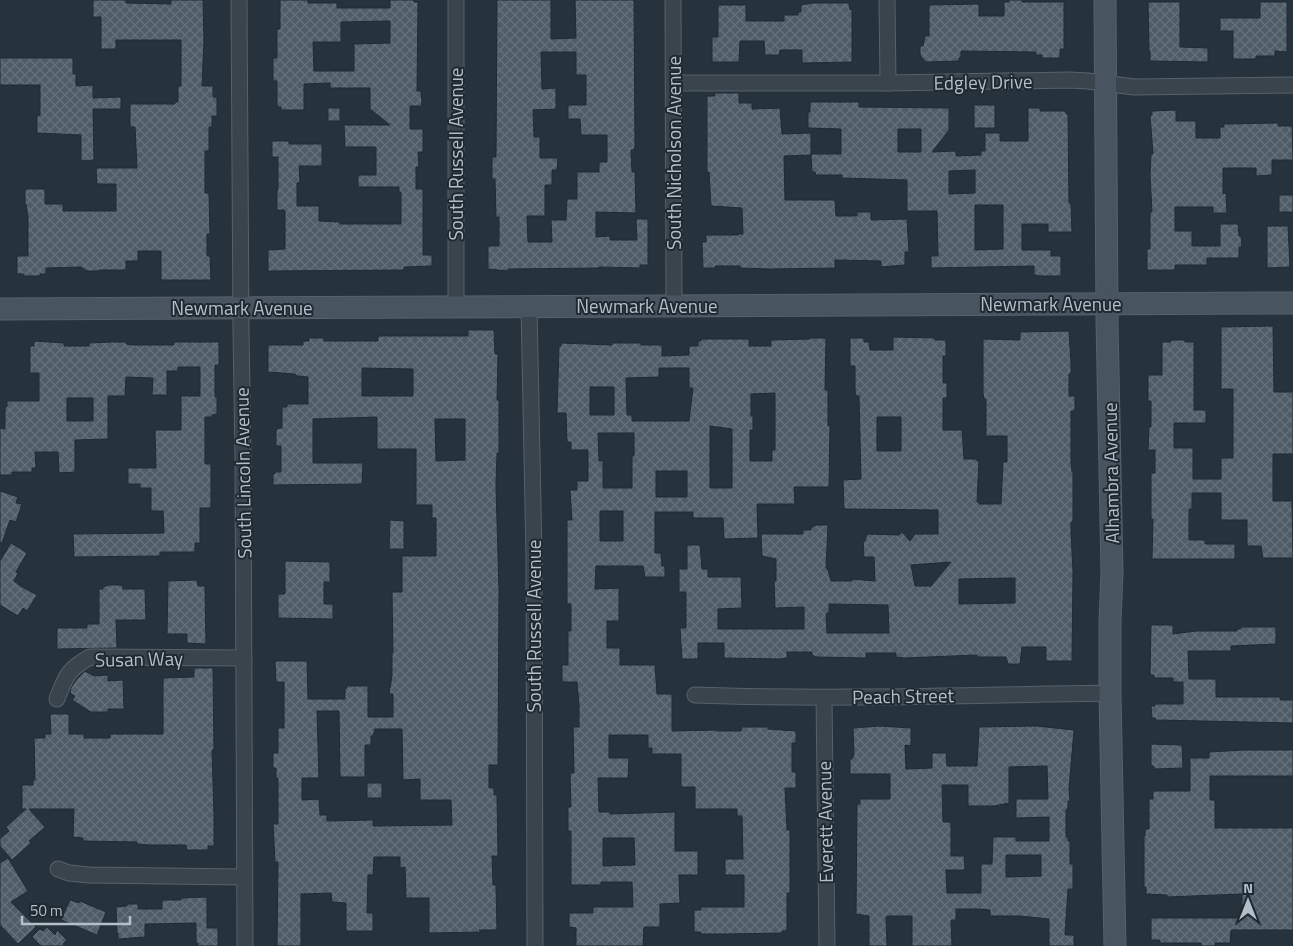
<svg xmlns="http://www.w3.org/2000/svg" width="1293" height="946" font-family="'Titillium Web',sans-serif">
	<defs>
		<pattern id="building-cross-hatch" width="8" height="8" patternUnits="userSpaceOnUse" patternTransform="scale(1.25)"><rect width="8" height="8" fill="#4e5d67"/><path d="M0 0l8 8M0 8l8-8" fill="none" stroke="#65727b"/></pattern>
	</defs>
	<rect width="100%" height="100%" fill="#26323c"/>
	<!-- building -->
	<g fill="url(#building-cross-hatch)" stroke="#202b34" fill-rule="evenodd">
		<path d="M93 0H126V3L171 4V0H203L204 40 202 86H213V97H217V116H212V127H209V151H205V193H209L210 234H207V256H210L211 280H161V251H138V261H126V270H99V271H87L81 267 46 268V274H40V276H24V274H17V256H28V217L26 204H25V189H45V204H63V211H116V184H97L96 168H137L135 127H130V104H175V102H178V86H181V40H116V49H101V17H93Z"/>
		<path d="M280 0H308V3H337V8H390V0H414V2H418L417 91H421L422 102 421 106H410V129H423V152H418L419 167H416V189H423V255H432V266L404 267V270L268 271V250L285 249V211L284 210H277V190H278V157H272V141H289V144H322V166H299L300 182 297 183V206H319V221L340 222V224H401V192H399V187H358V175H376V147H345L344 125H390L370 109V88H330V83L304 84V110H281V107H277V81H273V58H277V29H280ZM390 21V43L354 44V71H314L313 42H341V22Z"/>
		<path d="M497 0H551V39L576 38 575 0H634L635 145 634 150H631L632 172H635L636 213 596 212V237L610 236V240H637L636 219H648V265H640V268L599 267V268L508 269V271L488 269V246H499V217H496L495 179H492V157H496ZM541 52H576V75H586V105H568V119H580L581 135H607V162H599V172H577V199H567L566 220H551L552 242H528L527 216H545V185H552V170H557L558 158H540V137H534L533 110 556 109V88L542 89Z"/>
		<path d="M1009 0H1022V2H1064V49H1060V58H1042V55H1036V52L961 51V58H959V61L926 62 920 55V46H923L925 36H929V5L979 4V16H1004V2H1009Z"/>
		<path d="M1148 2H1180V47L1208 48V62L1150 61V51H1149Z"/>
		<path d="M1260 2H1287V52L1275 51V56H1256V59H1233V31H1220V18H1260Z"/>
		<path d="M813 3H849L850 10 852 9V62L802 63V50H780L779 55H765L764 41H740L739 62H712V37H718V5H746V21H784V15H798V12H801V5Z"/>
		<path d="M0 58H73V74H76V86L93 85V98L121 97V109H93L94 160 81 161V135L37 133V116L40 115V85H0Z"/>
		<path d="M715 93H739V103H752V109L780 108 782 134 811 133V155L784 156 785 200H835L836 216H857V212H871V220L907 219 909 252H905V265L881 267V261L835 260V268L770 269 740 268V266H715V268H703L702 242H706V235H738V234H743L742 208 711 206 709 172H707V96H715Z"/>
		<path d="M810 102H859V107L949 108V130L932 152 956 151V156L981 155V151H985V133H1000V141H1028V108H1040V111H1066V114H1068L1069 203H1071L1072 232H1048V224H1022V250H1051V256H1061V276H1037V275H1034V266L931 268V256H938L937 211H907V180L842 178V175H816L815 172H812L811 154H841V129L808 128V112H810ZM898 129H921V152H898ZM975 170V193L949 194V171ZM975 205H1003V249L975 250Z"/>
		<rect x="974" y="105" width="21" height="23"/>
		<rect x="328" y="108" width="12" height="13"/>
		<path d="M1176 110V121H1196V138H1220V127H1224V124L1278 123V126H1292L1293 160H1272V175L1256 176V168H1223V194L1226 193 1227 213H1213V207H1175V231H1192V246H1220V224H1238L1239 236H1241L1242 247H1239V258H1207V265H1175V270H1147V249H1150V212H1152L1150 175 1151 154H1153L1150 115H1152V111Z"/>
		<rect x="1279" y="195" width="14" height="17"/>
		<path d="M1267 226H1288L1290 267 1267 268Z"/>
		<path d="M1273 326 1274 392H1293V454H1273V501H1292L1293 558H1263L1261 546H1247V520H1221V493H1192V509H1189V540H1205V544H1235V559H1152L1153 519H1151V473H1155V450H1148L1149 427H1151V401H1148V375H1162V342H1171V340H1185V342H1194V410H1206V423H1174V448H1193V479H1221V458H1233V389H1221V327Z"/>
		<path d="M468 330H494L495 354H498L497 400H499V453H497L496 485 499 591 498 765H489V788H494V795H497L498 856H492L493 885H496L497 930H479L482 932 429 933V898H406L405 867 400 868V857H374L373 875H368L367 913H373V931H346V903L332 902 331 893 301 894V946H277L278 862H275L273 824H278V778H276V768H273V753H278V728H284V682H276L275 661H307L308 699H345V688H347V686H368V717H393V694H389L392 676V653H393L392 592H402V556H436V518H432V505H416V449H377V417L313 419V463H363L362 484 273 485V474H275V472H281V446H276V429L282 428V407H287V404H308V377L297 376 295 374 268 372V345H303V341H309V338H324V341H378V336H468ZM362 368 413 369V396H362ZM435 419H465V460L436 461ZM317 711H339L340 777H365V745H371V736H373L375 729H402L403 780 420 779V800H451L452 825 373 826V820L327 821V815H320L319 799 302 800V778H319Z"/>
		<path d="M1069 331 1071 363V374H1069V396H1075V411H1071V462L1072 472H1073V522H1071V532L1073 572 1072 661H1046V647H1022L1020 664H1008L1006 657H977V655L904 658 896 657V653H866V658L817 657 812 655V652H787V658L779 659 724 658V643H698V659H682L680 628H686V592H679V569H687V545H700L702 569H708V577H741L742 608 718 609V629H804V607L775 608 774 581H776V559L762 556 761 534H803V530H811V528L816 525H828L826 568 828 570 831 581H852V579L875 581 874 557H864L863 541H865L867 534 899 535 902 532 910 541 915 534H938V510L844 509 843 480 861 479 859 396H856L855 390V366H850V338H864V342H869L870 350H893V337L935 338V340H946V356H943V383H947V398H943V430H962L964 459H977V461H979L977 502H979V504H1001L1003 462H1007V436H986V399H984L983 393V339L1020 340V332ZM877 417H901V451H877ZM951 562 931 586H915L911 565ZM1015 578V603L959 604V579ZM829 604 888 605 889 633H827L826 614 829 612Z"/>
		<path d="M810 338H826L825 390H828V426L830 425 829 487H794L795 504H757L758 538 724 539 723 518H693V512H655V553H661L662 566H665V577H645L643 566H596L595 589 619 588V621H607V648H620V665H655L657 694H672V731L717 730V731H741L742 727H768V729L796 731V743H792V772H796V788H785L787 830H790V893H787V931H782V933L728 934H701V932H694V910H701V907H744V875H725V859H743L742 816H737V809H695V787H681V754H652V748H648V735H609V758H629L628 778H598L599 812H610V814L675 812V851H698V875H679L680 903 660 904V927H644L643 946H576V928L569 927V913H593V907H633L632 882H601V885H571V831H568V807H571L570 773H574L573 727H579V705L577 682H562V665H568V631H571V604H567V520H572L570 490H577V481H588V450H571V442H567L566 413H557L559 346H561V343L612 345V343H641V345H662V356L689 355V346H698V341H701V339H749V346H771V340L810 339ZM659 368H689V388H693L689 421H632V415H627L626 378 659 377ZM590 387H614V415H590ZM775 393V450H772V461H750V430H753V416H751V394ZM710 426 732 429V488H710ZM598 433H634V456H632V488H603V461H599ZM656 471H687V497H656ZM600 511H623V541H600ZM603 838H634L635 865 603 866Z"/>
		<path d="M34 341 64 343V346H89V343L112 342H126V344L134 345H174V342H219V365H215V397H217V414L212 415V417H205V464H211V508H200V543H195V552H160V556L74 557 73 534 164 533 163 511H151V488H140V484H128V468H156L155 430H181V396H200V367H178V371H167V395H152L153 378 126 377 125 396H108V439L75 440V472L59 473 58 452H35L36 468H32V472H12V475H0V428L5 429V407H7V401H39V373H30V346H34ZM67 398H93V421H67Z"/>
		<path d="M0 491 18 497 16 503 22 504 16 522 10 520 2 543 0 542Z"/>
		<path d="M390 520 404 521V549H389Z"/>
		<path d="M11 543 27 553 16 572 18 573 14 581 22 587 37 595 27 611 23 608 18 616 0 605V561Z"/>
		<path d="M285 561 330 562V582H324V604H333V619L278 618V594H285Z"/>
		<path d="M197 580 198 586H205L206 644 187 643V634H167L168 581Z"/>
		<path d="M109 585H122L123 589H145L146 620H116L117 648 57 649V628H87V624H99V589H103V587Z"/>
		<path d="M1151 625H1173V634L1196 631H1237V629H1241V627H1276V644L1231 646V651H1188L1189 679H1216V697H1280V700H1293V723L1155 720V718H1152L1151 706H1155V704H1183V682H1173V678H1154V675H1150Z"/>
		<path d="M194 668H213L214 750H212L214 814V846H208V850H187L186 845H149L137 844V842L83 841V838L73 837 74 809H29L45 827 29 841 31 843 12 860 0 846V839L9 831 6 827 26 809H22V785H33V780H35L34 738H45V734H51L50 714H69V734H84V738H110V734H163V678L194 677Z"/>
		<path d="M85 671 94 676 108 675V681L123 680 124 709H108V712H91L72 700 75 696 70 693 71 688 76 680Z"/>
		<path d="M879 726 911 728V746L905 745 906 769 932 768V753H946L947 766H977L979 727 1036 726 1074 730 1069 789 1070 801H1068V808L1066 810V837H1068V841H1070V864H1073V889H1068L1065 935H1074V946H1049V919L1019 916H990V910L979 909H956V920H951L952 946H912V916H888L886 917 887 946H869V916L856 914 857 804H860V799H890V774H850V759H852L854 755 853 728ZM1047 766 1048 799H1016V818L1049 817V841H1016V837H993L992 864H981V893H947L946 870H965L964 856H951V822H943L942 785H968V806H994L1009 803V767ZM1006 855H1041V876L1006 877Z"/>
		<path d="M1151 744 1182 745 1183 768 1154 769V766H1151Z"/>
		<path d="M1244 750H1293V776H1210V800H1215V828H1293V930H1231L1230 943H1215V946H1201V943H1160V940H1151V918H1242V894L1167 897V895L1146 894V887H1144V836H1145V829H1149V799H1153V791H1190V758H1209V752Z"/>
		<rect x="367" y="783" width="15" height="15"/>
		<path d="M8 858 28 891 11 902 36 927 18 944 0 925V863Z"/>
		<path d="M207 897V928H218V946H198V943H196V923L145 924V937L118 939V933H117L116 907 127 906V904H138V909H162V901L164 900H181V898Z"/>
		<path d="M70 900 79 903 80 901 106 912 97 935 61 920Z"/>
		<path d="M47 927 55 935 57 930 67 940 63 944 65 946H41L32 937 40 929 43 931Z"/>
	</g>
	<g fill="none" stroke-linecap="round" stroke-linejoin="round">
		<!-- street casing -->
		<g stroke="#57626b" stroke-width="17">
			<g id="street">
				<path d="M239 0 241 330 243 459 245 946"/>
				<path d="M456 0V307"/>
				<path d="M673 0 674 306"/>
				<path d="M887 0 888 83"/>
				<path d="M674 83H888L1069 80 1088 81 1134 87 1293 85"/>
				<path d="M529 306 534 557 535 946"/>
				<path d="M695 695C833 700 972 695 1110 693"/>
				<path d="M824 697 827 946"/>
				<path d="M57 699C66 676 67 670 90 657L244 658"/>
				<path d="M58 869 69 873 89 875 244 877"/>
			</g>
		</g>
		<!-- secondary casing -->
		<g stroke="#57626b" stroke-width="23">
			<g id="secondary">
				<path d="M1105 0 1107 320 1112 572 1110 622V693L1115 946"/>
				<path d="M0 309 1293 303"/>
			</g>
		</g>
		<!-- street -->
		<use href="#street" stroke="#39444d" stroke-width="15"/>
		<!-- secondary -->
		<use href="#secondary" stroke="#48545f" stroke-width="21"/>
	</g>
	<g text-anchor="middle" stroke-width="4" stroke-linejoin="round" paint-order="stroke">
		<!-- street labels -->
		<g font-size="19" fill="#b5bfc8" stroke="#1e2932">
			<text transform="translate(983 82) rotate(-1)" y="7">Edgley Drive</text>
			<text transform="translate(674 153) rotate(-90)" y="7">South Nicholson Avenue</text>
			<text transform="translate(456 154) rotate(-90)" y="7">South Russell Avenue</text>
			<text x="1051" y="311">Newmark Avenue</text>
			<text x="647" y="313">Newmark Avenue</text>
			<text x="242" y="315">Newmark Avenue</text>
			<text transform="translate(243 473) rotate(-91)" y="7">South Lincoln Avenue</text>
			<text transform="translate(1111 473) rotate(-91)" y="7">Alhambra Avenue</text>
			<text transform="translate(534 626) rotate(-90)" y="7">South Russell Avenue</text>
			<text transform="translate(139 659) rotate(-1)" y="7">Susan Way</text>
			<text transform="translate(903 696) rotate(-1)" y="7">Peach Street</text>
			<text transform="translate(825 822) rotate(-91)" y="7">Everett Avenue</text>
		</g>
	</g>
	<!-- north arrow -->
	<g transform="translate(1248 901)" stroke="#1e2932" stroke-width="4" paint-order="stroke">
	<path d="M0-4L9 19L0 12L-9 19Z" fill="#b5bfc8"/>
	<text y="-8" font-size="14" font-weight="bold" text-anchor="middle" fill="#b5bfc8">N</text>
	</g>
	<!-- scale -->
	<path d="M22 916v8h108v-8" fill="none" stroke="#b5bfc8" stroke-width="2.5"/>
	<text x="30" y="916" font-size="15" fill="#b5bfc8" stroke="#1e2932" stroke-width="4" paint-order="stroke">50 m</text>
</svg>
